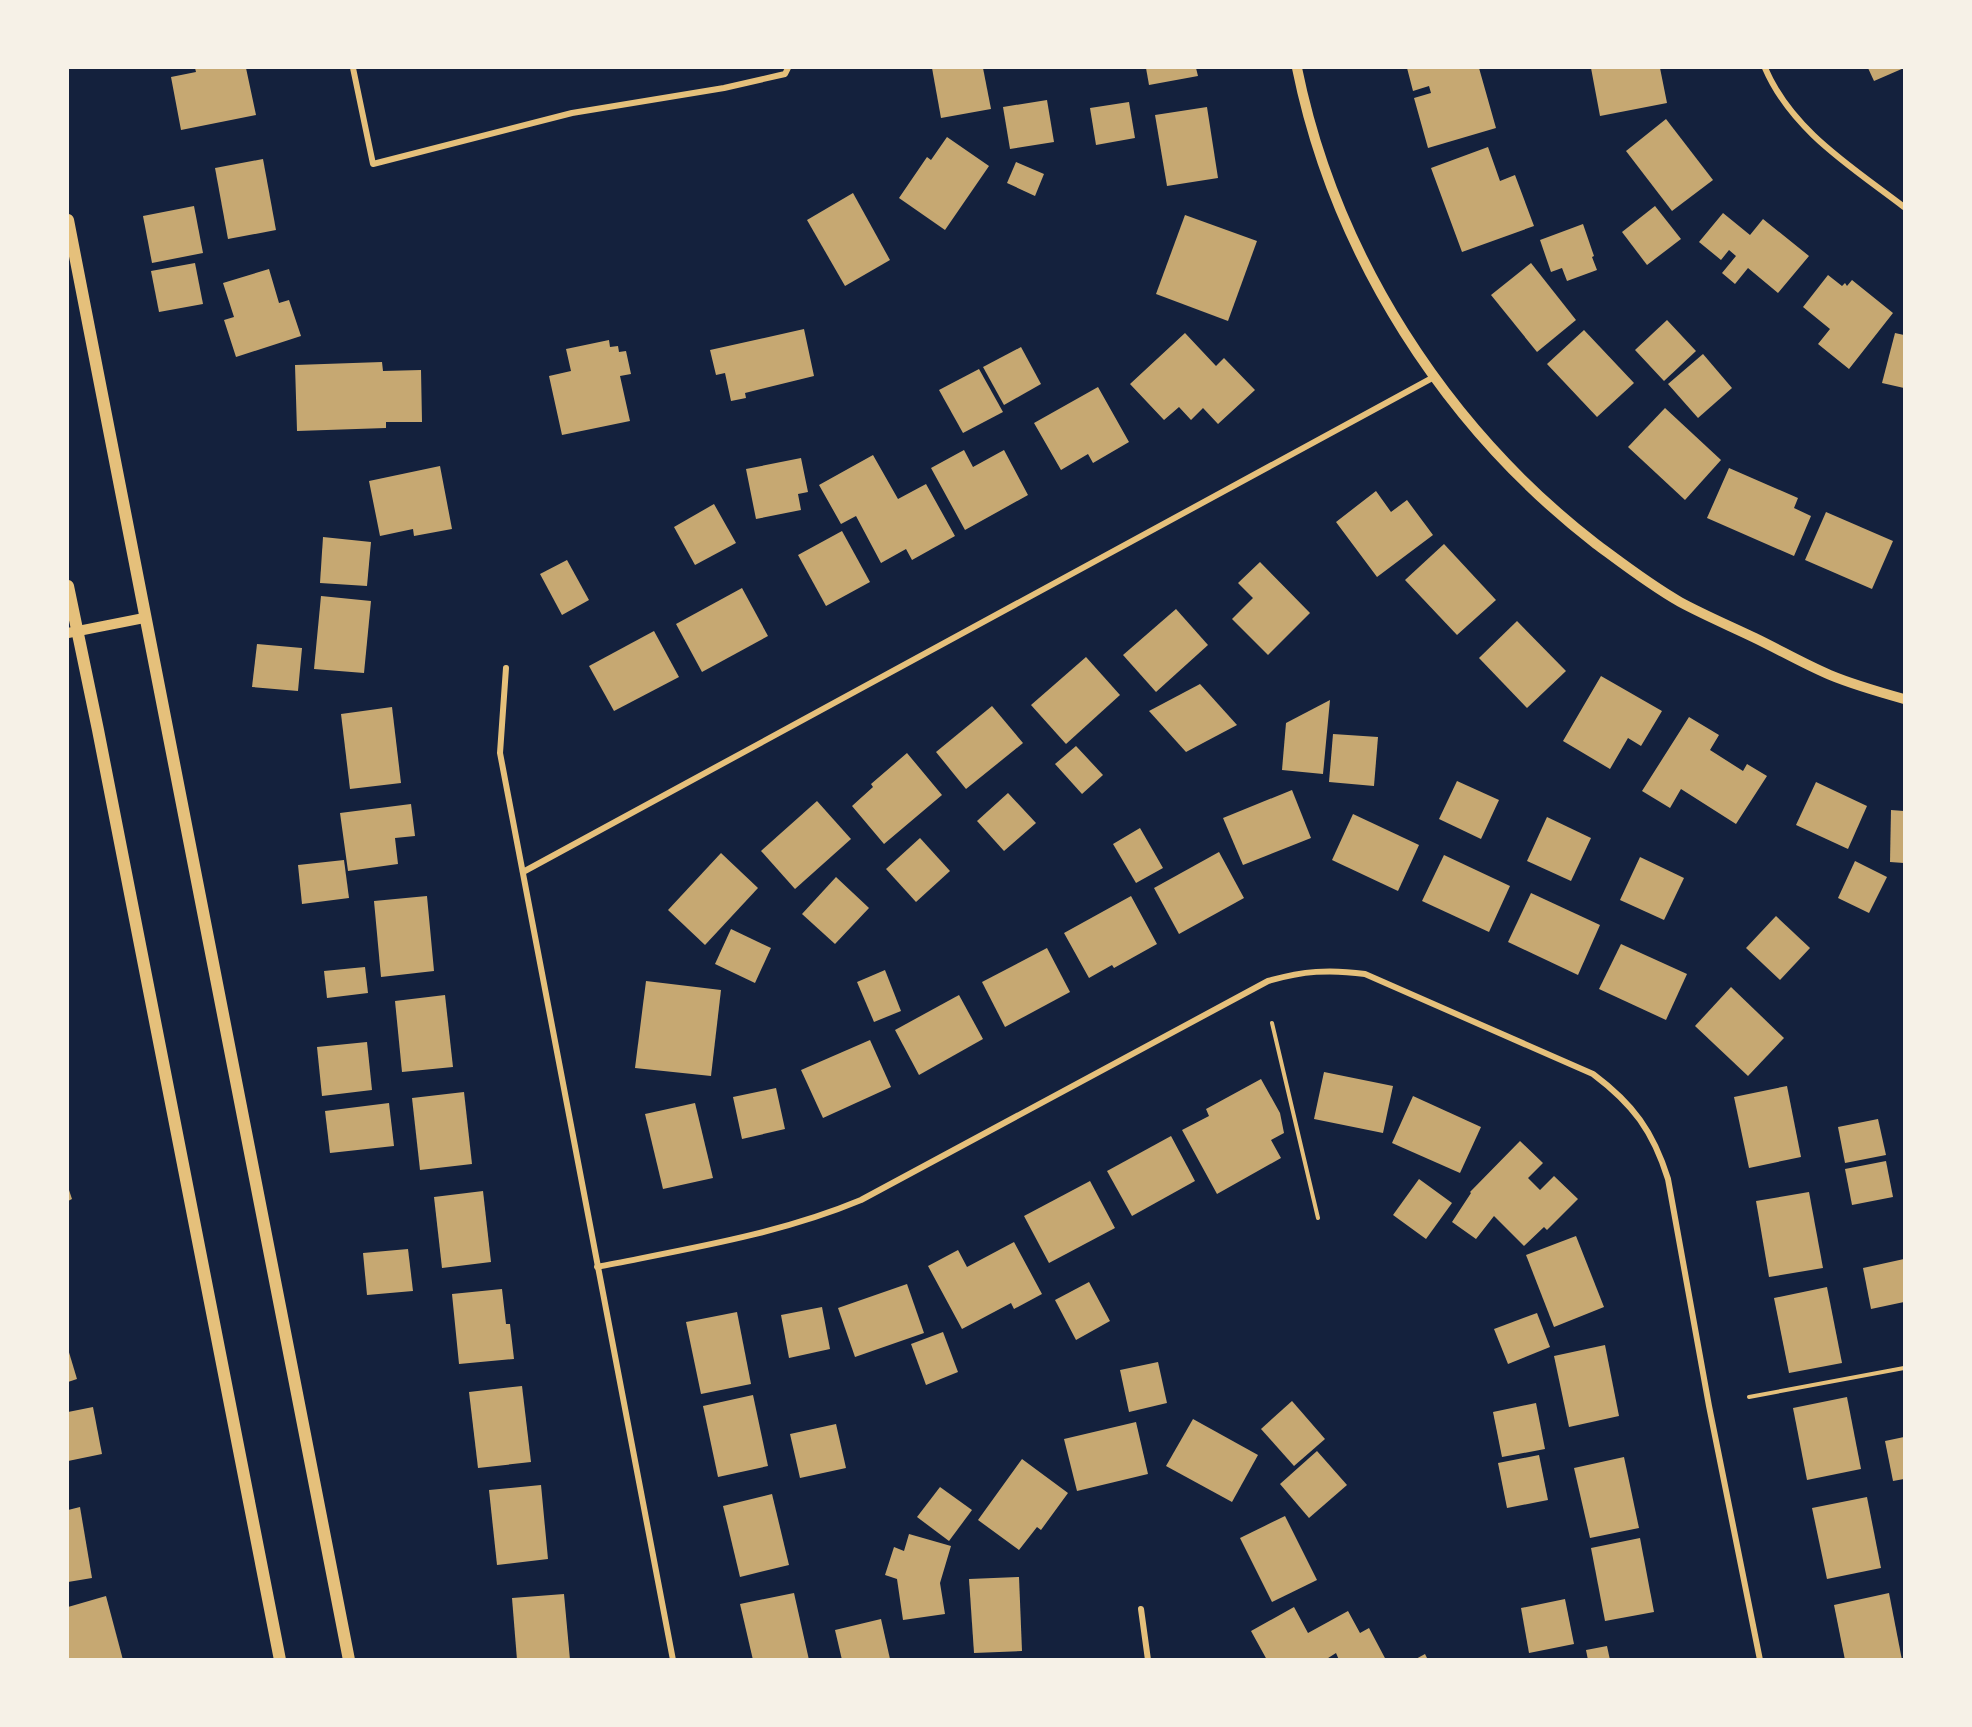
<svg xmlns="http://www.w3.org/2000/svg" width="1972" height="1727" font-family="Overpass,sans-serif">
	<rect width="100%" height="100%" fill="#14213d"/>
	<!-- building -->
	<g fill="#c6a872">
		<path d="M195 68H246L256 115 181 130 171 77 196 72Z"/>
		<path d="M932 68H983L991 109 941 118Z"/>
		<path d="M1146 68H1196L1198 76 1149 85Z"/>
		<path d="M1407 68H1479L1496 128 1428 148 1414 98 1431 93 1429 86 1413 91Z"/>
		<path d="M1591 68H1640V69L1660 68 1667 103 1600 116Z"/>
		<path d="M1868 68H1904L1874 81Z"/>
		<path d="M1047 100 1054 142 1010 149 1003 107Z"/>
		<path d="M1129 102 1135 138 1096 145 1090 108Z"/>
		<path d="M1207 107 1218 178 1167 186 1155 115Z"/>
		<path d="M1666 119 1713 180 1672 211 1626 151Z"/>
		<path d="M947 137 989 166 945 230 899 198 927 157 931 160Z"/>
		<path d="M1488 147 1500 181 1515 175 1534 226 1462 252 1431 168Z"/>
		<path d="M263 159 276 230 228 239 215 168Z"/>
		<path d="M1016 162 1044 174 1035 196 1007 183Z"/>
		<path d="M853 193 890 260 845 286 807 220Z"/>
		<path d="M194 206 203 253 152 263 143 216Z"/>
		<path d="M1655 206 1681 239 1647 265 1622 232Z"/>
		<path d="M1723 213 1750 235 1763 219 1809 256 1778 293 1748 268 1735 284 1722 273 1736 256 1729 250 1721 260 1699 242Z"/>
		<path d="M1185 215 1257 241 1228 321 1156 294Z"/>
		<path d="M1583 224 1594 256 1592 257 1597 270 1567 281 1562 268 1551 272 1540 240Z"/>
		<path d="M195 263 203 304 159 312 151 271Z"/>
		<path d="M1531 263 1576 320 1537 352 1491 295Z"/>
		<path d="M269 269 279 303 289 300 301 336 236 357 224 320 234 317 223 283Z"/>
		<path d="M1828 275 1842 286 1845 283 1847 286 1852 280 1893 313 1849 369 1818 344 1830 329 1803 307Z"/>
		<path d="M1667 320 1696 351 1664 381 1635 350Z"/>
		<path d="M804 329 814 376 745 393 746 398 731 401 725 373 716 375 710 350Z"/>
		<path d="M1584 330 1634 383 1597 417 1547 364Z"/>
		<path d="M1185 333 1216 366 1224 358 1255 390 1218 424 1203 408 1191 420 1179 407 1164 420 1130 384Z"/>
		<path d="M1895 333 1904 335V388L1882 383Z"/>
		<path d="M609 340 610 347 618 346 619 352 626 351 631 374 620 376 630 421 562 435 549 376 571 371 566 349Z"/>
		<path d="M1021 347 1041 384 1004 405 983 367Z"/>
		<path d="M1703 354 1732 388 1698 418 1668 384Z"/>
		<path d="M382 362 383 371 421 370 422 422H386V428L297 431 295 365Z"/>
		<path d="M979 369 1003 412 963 433 939 390Z"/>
		<path d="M1098 387 1129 442 1093 463 1088 454 1061 470 1034 423Z"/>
		<path d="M1665 408 1721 460 1685 500 1628 447Z"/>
		<path d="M964 450 973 467 1004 450 1028 495 965 530 931 468Z"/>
		<path d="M873 455 898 499 926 484 955 536 912 560 906 549 881 563 856 516 841 524 819 485Z"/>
		<path d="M801 458 808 492 798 494 801 510 756 519 746 469Z"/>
		<path d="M440 466 452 529 414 536 413 529 380 536 369 481Z"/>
		<path d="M1729 468 1798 498 1794 508 1811 516 1794 556 1707 518Z"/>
		<path d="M1376 491 1391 512 1407 500 1433 535 1377 577 1336 522Z"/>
		<path d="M714 504 736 543 695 565 674 527Z"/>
		<path d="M1826 512 1893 541 1872 589 1805 560Z"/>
		<path d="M842 531 870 582 826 606 798 555Z"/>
		<path d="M323 537 371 542 367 586 320 583Z"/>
		<path d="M1444 544 1496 600 1457 635 1405 580Z"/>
		<path d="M567 560 589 600 562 615 540 574Z"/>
		<path d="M1260 562 1310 613 1268 655 1232 619 1253 598 1238 583Z"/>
		<path d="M742 588 768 636 702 672 676 624Z"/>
		<path d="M321 596 371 601 364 673 314 669Z"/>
		<path d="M1176 609 1208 645 1156 692 1123 655Z"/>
		<path d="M1517 621 1566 671 1527 708 1479 658Z"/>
		<path d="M654 631 679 677 614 711 589 666Z"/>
		<path d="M257 644 302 648 298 691 252 687Z"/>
		<path d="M1086 657 1120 695 1066 744 1031 705Z"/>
		<path d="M1601 676 1662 711 1641 746 1628 738 1610 769 1563 741Z"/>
		<path d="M1200 684 1237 725 1186 752 1149 711Z"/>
		<path d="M1330 700 1323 774 1282 770 1286 723Z"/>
		<path d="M992 706 1023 743 966 789 936 752Z"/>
		<path d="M392 707 401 783 350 789 341 714Z"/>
		<path d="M1689 717 1719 735 1710 750 1743 771 1747 764 1767 776 1736 824 1681 789 1670 808 1642 791Z"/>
		<path d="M1333 734 1378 737 1374 786 1329 782Z"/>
		<path d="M1076 746 1103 775 1082 794 1055 764Z"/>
		<path d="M907 753 942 795 884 844 852 806 873 787 871 784Z"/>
		<path d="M1457 781 1499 800 1481 839 1439 819Z"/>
		<path d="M1816 782 1867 806 1848 849 1796 825Z"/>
		<path d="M1292 790 1311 838 1243 865 1223 818Z"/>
		<path d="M1008 793 1036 823 1004 851 977 821Z"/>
		<path d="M817 801 851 839 795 889 761 851Z"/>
		<path d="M411 804 415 836 395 838 398 864 348 871 340 813Z"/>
		<path d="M1891 810 1904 811V863L1890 862Z"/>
		<path d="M1353 814 1419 845 1398 891 1332 860Z"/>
		<path d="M1547 817 1591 838 1571 881 1527 861Z"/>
		<path d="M1140 828 1163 868 1136 883 1113 844Z"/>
		<path d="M920 838 950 871 916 902 886 869Z"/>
		<path d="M1219 852 1244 898 1179 934 1154 888Z"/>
		<path d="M721 853 758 888 705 945 668 910Z"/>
		<path d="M1444 855 1510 886 1489 932 1422 901Z"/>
		<path d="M1640 857 1684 878 1664 920 1620 900Z"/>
		<path d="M344 860 349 898 302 904 298 865Z"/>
		<path d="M1855 861 1887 877 1869 913 1838 898Z"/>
		<path d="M836 877 869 908 835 944 802 914Z"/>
		<path d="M1531 893 1600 925 1578 975 1508 942Z"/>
		<path d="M427 896 434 971 381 977 374 901Z"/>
		<path d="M1131 896 1157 944 1114 968 1112 965 1089 978 1064 933Z"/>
		<path d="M1776 916 1810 948 1780 980 1746 948Z"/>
		<path d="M731 929 771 948 755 983 715 964Z"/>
		<path d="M1621 944 1687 974 1666 1020 1599 989Z"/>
		<path d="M1047 948 1070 992 1005 1027 982 982Z"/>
		<path d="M365 967 368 993 327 998 324 971Z"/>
		<path d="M885 970 901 1011 874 1022 857 982Z"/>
		<path d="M646 981 721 990 711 1076 635 1068Z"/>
		<path d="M1731 987 1784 1038 1748 1076 1695 1026Z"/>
		<path d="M445 995 453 1067 402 1072 395 1001Z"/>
		<path d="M959 995 983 1039 919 1075 895 1030Z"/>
		<path d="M870 1040 891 1087 823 1118 801 1070Z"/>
		<path d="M367 1042 372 1090 322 1096 317 1047Z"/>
		<path d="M1324 1072 1393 1086 1383 1133 1314 1119Z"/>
		<path d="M1261 1079 1280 1113 1284 1133 1271 1140 1281 1158 1217 1194 1182 1130 1209 1116 1206 1109Z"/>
		<path d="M1787 1086 1801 1157 1749 1168 1734 1097Z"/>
		<path d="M776 1088 785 1129 742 1139 733 1097Z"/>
		<path d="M464 1092 472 1164 420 1170 412 1098Z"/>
		<path d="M1413 1096 1481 1127 1460 1173 1392 1143Z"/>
		<path d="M389 1103 394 1146 330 1153 325 1111Z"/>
		<path d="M695 1103 713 1178 663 1189 645 1114Z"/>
		<path d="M1878 1119 1886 1155 1845 1163 1838 1127Z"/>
		<path d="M1171 1136 1195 1181 1132 1216 1107 1171Z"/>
		<path d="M1520 1141 1543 1163 1528 1178 1540 1190 1554 1176 1578 1199 1547 1230 1544 1227 1524 1246 1494 1216 1476 1239 1452 1222 1471 1193 1470 1192Z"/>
		<path d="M1886 1161 1893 1197 1852 1205 1845 1169Z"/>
		<path d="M1419 1179 1452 1203 1426 1239 1393 1215Z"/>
		<path d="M1090 1181 1115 1228 1049 1263 1024 1216Z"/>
		<path d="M68 1187 72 1199 68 1201Z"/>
		<path d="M483 1191 491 1262 442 1268 434 1197Z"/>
		<path d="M1809 1192 1823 1268 1769 1277 1756 1201Z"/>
		<path d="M1576 1236 1604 1307 1554 1327 1526 1255Z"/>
		<path d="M1014 1242 1042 1294 1014 1309 1011 1303 962 1329 928 1266 958 1250 967 1267Z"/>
		<path d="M408 1249 413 1291 367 1295 363 1253Z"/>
		<path d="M1904 1259V1302L1871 1309 1863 1268Z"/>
		<path d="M1089 1282 1110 1321 1076 1340 1055 1300Z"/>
		<path d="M907 1284 924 1333 855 1357 838 1308Z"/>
		<path d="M1827 1287 1842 1363 1789 1373 1774 1298Z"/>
		<path d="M502 1289 506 1324H510L514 1359 459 1364 452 1294Z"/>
		<path d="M822 1307 830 1349 789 1358 781 1315Z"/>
		<path d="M737 1312 751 1384 701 1394 686 1322Z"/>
		<path d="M1537 1313 1550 1347 1508 1364 1494 1329Z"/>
		<path d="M943 1332 958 1372 926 1385 911 1344Z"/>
		<path d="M1605 1345 1619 1416 1569 1427 1554 1356Z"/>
		<path d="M68 1349 77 1379 68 1382Z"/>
		<path d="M1158 1362 1167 1403 1129 1412 1120 1370Z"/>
		<path d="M522 1386 531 1462 478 1468 469 1392Z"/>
		<path d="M753 1395 768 1466 718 1477 703 1406Z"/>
		<path d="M1847 1397 1861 1469 1807 1480 1793 1408Z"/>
		<path d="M1292 1401 1325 1439 1294 1466 1261 1429Z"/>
		<path d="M1536 1403 1545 1449 1502 1457 1493 1412Z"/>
		<path d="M93 1407 102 1454 68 1461V1412Z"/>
		<path d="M1193 1419 1258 1455 1232 1502 1166 1466Z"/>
		<path d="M1136 1422 1148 1474 1077 1491 1064 1439Z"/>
		<path d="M836 1424 846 1468 800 1478 790 1434Z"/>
		<path d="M1904 1437V1479L1893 1481 1885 1441Z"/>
		<path d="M1317 1451 1347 1485 1309 1518 1280 1484Z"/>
		<path d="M1539 1455 1548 1500 1507 1508 1498 1463Z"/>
		<path d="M1624 1457 1639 1528 1590 1538 1574 1468Z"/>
		<path d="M1022 1459 1068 1493 1041 1530 1037 1527 1019 1550 978 1520Z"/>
		<path d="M541 1485 548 1559 497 1565 489 1490Z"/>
		<path d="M940 1487 972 1510 949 1541 917 1517Z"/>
		<path d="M772 1494 789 1565 740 1577 723 1506Z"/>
		<path d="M1867 1497 1881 1568 1827 1579 1812 1508Z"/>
		<path d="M80 1507 92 1578 68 1582V1510Z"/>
		<path d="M1285 1516 1317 1580 1272 1602 1240 1538Z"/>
		<path d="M909 1534 951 1546 940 1583 945 1614 903 1620 897 1579 885 1575 894 1547 904 1551Z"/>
		<path d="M1640 1538 1654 1612 1605 1621 1591 1548Z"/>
		<path d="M1019 1577 1022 1651 974 1653 969 1579Z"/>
		<path d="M794 1593 809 1660H753L740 1604Z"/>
		<path d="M1889 1593 1902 1660H1845L1834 1605Z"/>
		<path d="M564 1594 570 1660H517L512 1598Z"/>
		<path d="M106 1596 123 1660H68V1607Z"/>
		<path d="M1565 1599 1574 1644 1529 1653 1521 1608Z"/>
		<path d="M1294 1607 1308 1633 1348 1611 1360 1633 1369 1628 1386 1660H1339L1336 1653 1325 1660H1267L1251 1631Z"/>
		<path d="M881 1619 890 1659 842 1660 835 1630Z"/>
		<path d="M1607 1646 1610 1660H1588L1586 1650Z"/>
		<path d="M1425 1654 1428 1660H1414Z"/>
	</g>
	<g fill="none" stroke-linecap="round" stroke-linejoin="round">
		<!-- path -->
		<g stroke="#e5c07b" stroke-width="4">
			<path d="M1272 1023 1318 1218"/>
			<path d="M1749 1397 1904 1368"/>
		</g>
		<!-- minor -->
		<g stroke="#e5c07b" stroke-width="6">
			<path d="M353 68 373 164 572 113 724 88 785 74 788 68"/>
			<path d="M1765 68C1792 131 1852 167 1904 207"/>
			<path d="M506 668 500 753 673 1660"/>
			<path d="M523 872 1434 377"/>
			<path d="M597 1267C686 1249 777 1235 861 1200L1268 981C1303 971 1329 969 1365 974L1593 1074C1633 1104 1653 1131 1668 1179L1709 1406 1760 1660"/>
			<path d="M1141 1609 1148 1660"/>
		</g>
		<!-- tertiary -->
		<g stroke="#e5c07b" stroke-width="10">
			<path d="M1297 68C1335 255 1445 427 1596 544 1623 564 1650 585 1680 602 1704 615 1730 626 1755 638 1780 650 1804 664 1830 675 1854 685 1879 692 1904 699"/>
			<path d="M68 633 144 618"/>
		</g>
		<!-- secondary -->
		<g stroke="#e5c07b" stroke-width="12">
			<path d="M68 220 349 1660"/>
			<path d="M68 586 98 730 280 1660"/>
		</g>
	</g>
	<!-- border -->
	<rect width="1972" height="1727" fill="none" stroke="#f6f1e7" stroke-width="138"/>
</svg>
